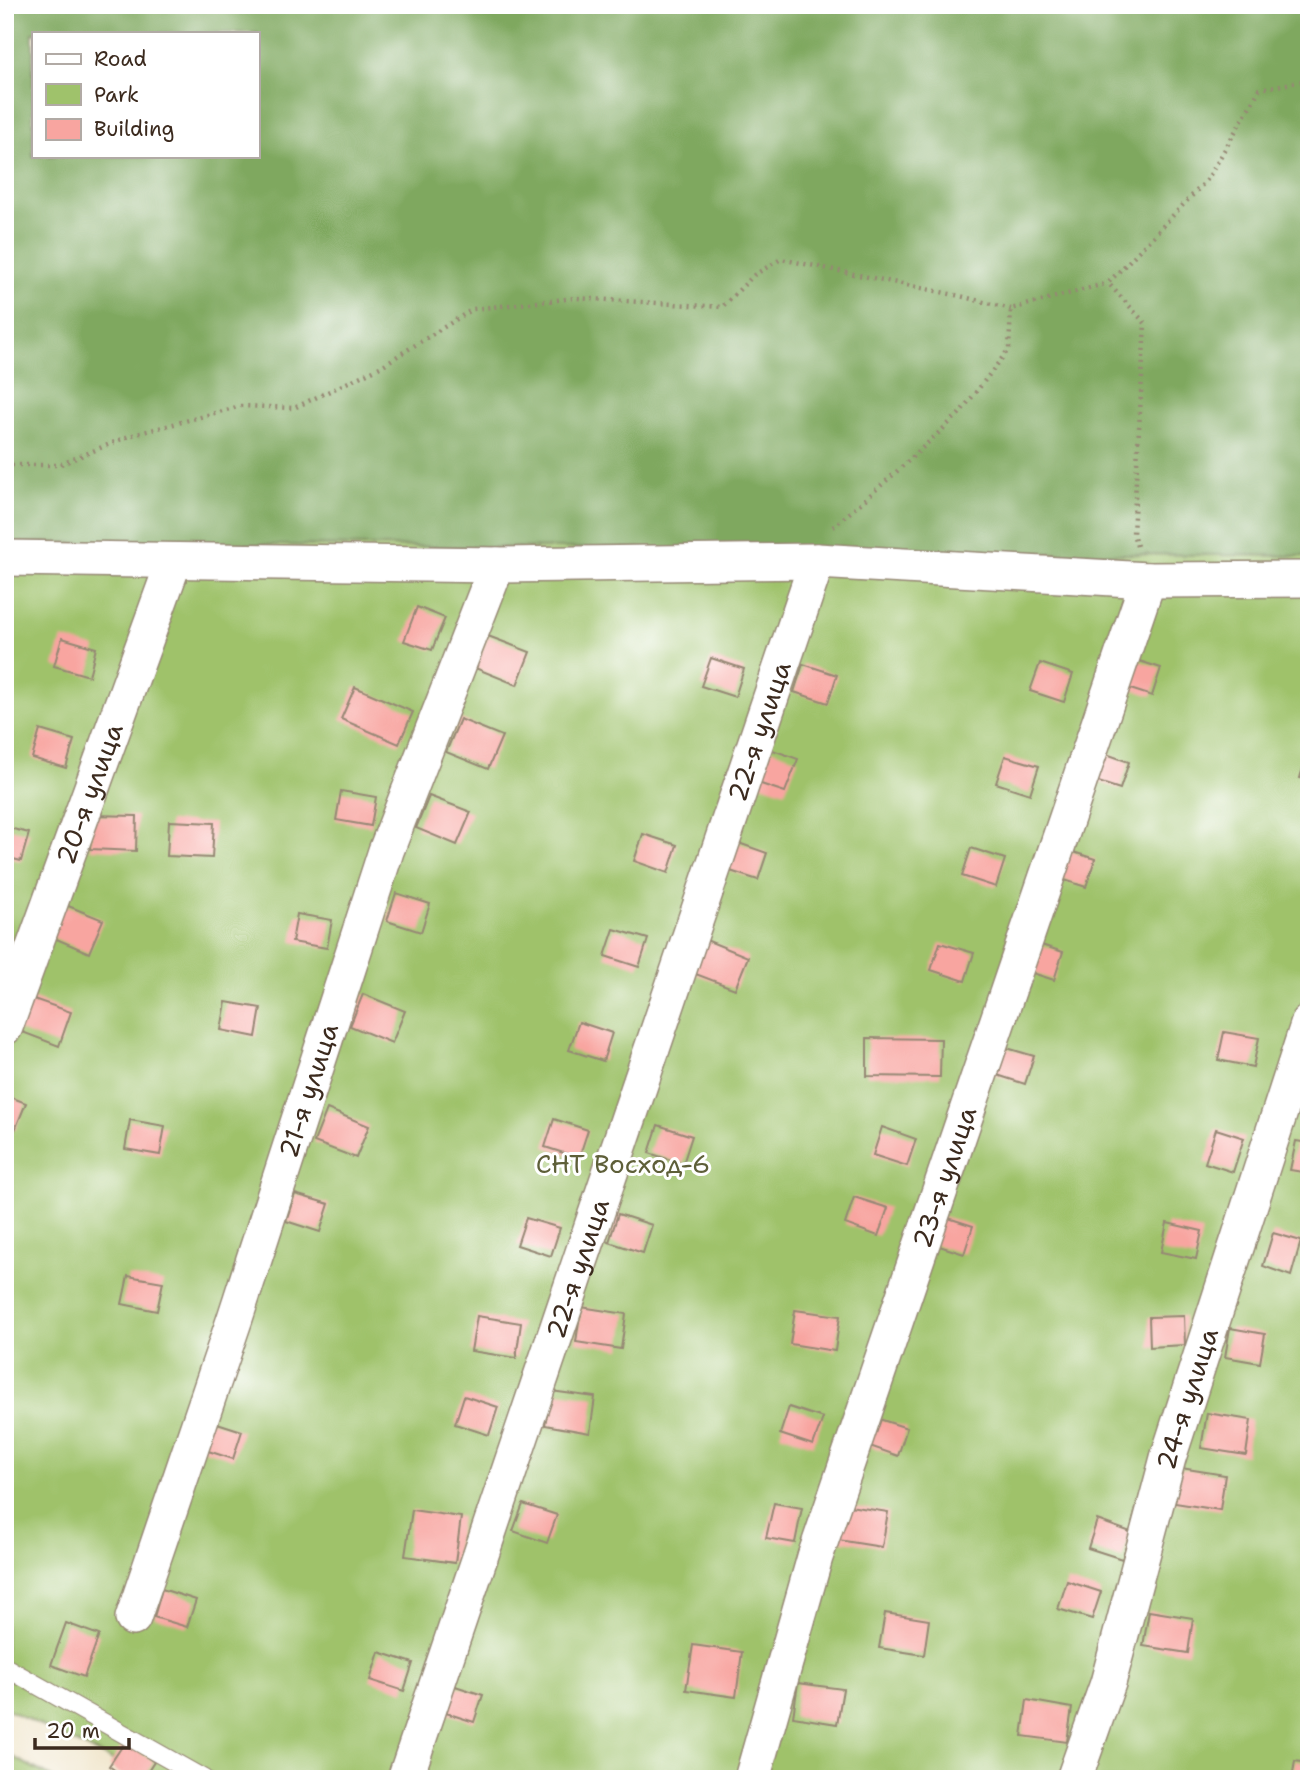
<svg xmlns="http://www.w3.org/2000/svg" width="1314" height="1784" font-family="'Shantell Sans',sans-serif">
	<rect width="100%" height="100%" fill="#fff"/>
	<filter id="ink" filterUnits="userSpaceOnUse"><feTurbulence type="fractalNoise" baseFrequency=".0143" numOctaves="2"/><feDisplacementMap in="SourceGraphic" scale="14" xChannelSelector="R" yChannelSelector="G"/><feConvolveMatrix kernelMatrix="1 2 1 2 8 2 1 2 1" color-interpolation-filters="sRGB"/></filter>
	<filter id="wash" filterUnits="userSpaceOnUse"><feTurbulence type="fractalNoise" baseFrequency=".00686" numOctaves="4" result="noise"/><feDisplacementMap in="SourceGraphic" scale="28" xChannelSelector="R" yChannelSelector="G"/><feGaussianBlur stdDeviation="1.57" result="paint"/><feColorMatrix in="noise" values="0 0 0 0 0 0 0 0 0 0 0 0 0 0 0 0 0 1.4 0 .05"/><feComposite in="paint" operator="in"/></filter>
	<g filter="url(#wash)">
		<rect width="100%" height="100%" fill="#f0e5ca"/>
		<!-- green -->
		<g fill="#9fc26b" stroke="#6d7644" stroke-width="2">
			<path d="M5 542 1309 556V1779H150L5 1708Z"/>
			<path d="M5 1753 55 1779H5Z"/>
		</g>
		<!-- forest -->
		<path fill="#7fa85f" stroke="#5d693e" stroke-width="2" fill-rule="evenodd" d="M5 5H1309V556L5 542ZM33 33H257V156H33Z"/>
		<g id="blocks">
			<!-- building -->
			<g fill="#f8a5a0">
				<path d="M417 607 445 618 432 650 404 641Z"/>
				<path d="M488 636 530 652 517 685 475 668Z"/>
				<path d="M62 638 96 648 89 676 54 666Z"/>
				<path d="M1127 657 1161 668 1152 696 1118 685Z"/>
				<path d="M711 658 744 669 735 697 701 686Z"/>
				<path d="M1040 663 1073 674 1064 702 1030 691Z"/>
				<path d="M803 664 837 675 828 703 794 692Z"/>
				<path d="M355 687 413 712 399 744 341 719Z"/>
				<path d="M460 719 502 736 488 769 446 752Z"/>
				<path d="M40 730 74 740 66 768 32 758Z"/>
				<path d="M770 749 798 759 785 792 758 783Z"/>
				<path d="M1095 750 1129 762 1120 789 1086 778Z"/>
				<path d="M1308 751H1309V780L1300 778Z"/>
				<path d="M1005 756 1039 766 1030 794 996 783Z"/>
				<path d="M341 791 376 797 371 826 336 820Z"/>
				<path d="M429 796 471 812 457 845 416 828Z"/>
				<path d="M92 815 137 816 136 851 90 849Z"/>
				<path d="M169 821 214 823 212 858 167 856Z"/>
				<path d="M5 827 29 833 21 861 5 857Z"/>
				<path d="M643 834 677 845 668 873 634 861Z"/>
				<path d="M733 841 767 853 758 880 724 869Z"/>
				<path d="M971 848 1005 859 996 887 962 876Z"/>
				<path d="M1061 848 1095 859 1086 887 1052 876Z"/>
				<path d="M396 893 430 904 421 932 387 921Z"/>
				<path d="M61 903 103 920 89 953 47 935Z"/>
				<path d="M297 914 332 920 327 948 292 942Z"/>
				<path d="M614 929 648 939 639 967 605 956Z"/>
				<path d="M706 940 748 957 735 989 693 973Z"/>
				<path d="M1029 941 1063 952 1054 980 1020 969Z"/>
				<path d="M940 943 974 953 965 981 931 970Z"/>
				<path d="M363 994 405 1011 392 1043 350 1026Z"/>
				<path d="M28 997 71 1012 59 1046 17 1030Z"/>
				<path d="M226 1002 261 1008 256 1037 221 1030Z"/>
				<path d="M579 1022 612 1033 603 1061 569 1050Z"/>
				<path d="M1224 1032 1259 1038 1253 1067 1218 1060Z"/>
				<path d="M867 1038 941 1039 940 1077 867 1076Z"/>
				<path d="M1000 1046 1034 1056 1025 1084 991 1073Z"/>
				<path d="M5 1095 26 1103 15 1130 5 1126Z"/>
				<path d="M327 1109 369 1126 356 1158 314 1142Z"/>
				<path d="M554 1119 588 1130 579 1158 545 1147Z"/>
				<path d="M130 1120 165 1126 160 1155 125 1149Z"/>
				<path d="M658 1125 692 1136 683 1164 649 1153Z"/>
				<path d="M882 1127 916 1139 907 1166 873 1155Z"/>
				<path d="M1216 1129 1244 1138 1233 1172 1205 1163Z"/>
				<path d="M1296 1141 1309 1143V1173L1290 1170Z"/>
				<path d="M295 1194 329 1204 320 1232 286 1221Z"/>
				<path d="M854 1197 888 1208 878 1236 845 1224Z"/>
				<path d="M618 1214 652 1225 643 1253 609 1242Z"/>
				<path d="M939 1215 973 1226 964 1254 930 1243Z"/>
				<path d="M526 1218 560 1228 551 1256 517 1245Z"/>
				<path d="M1167 1223 1202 1231 1196 1259 1161 1252Z"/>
				<path d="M1273 1233 1301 1241 1291 1276 1263 1266Z"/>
				<path d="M128 1276 163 1282 157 1311 122 1304Z"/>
				<path d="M581 1307 626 1314 621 1349 576 1342Z"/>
				<path d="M795 1310 840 1316 835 1351 790 1344Z"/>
				<path d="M477 1316 521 1323 516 1358 471 1351Z"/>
				<path d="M1184 1316 1185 1345 1150 1347 1149 1317Z"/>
				<path d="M1230 1328 1265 1334 1260 1363 1225 1357Z"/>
				<path d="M551 1391 595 1397 590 1433 545 1425Z"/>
				<path d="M464 1396 498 1407 489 1435 455 1424Z"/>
				<path d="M789 1407 823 1418 813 1445 780 1434Z"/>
				<path d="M1207 1413 1251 1420 1246 1455 1201 1448Z"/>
				<path d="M873 1417 907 1428 898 1456 864 1444Z"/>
				<path d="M208 1420 242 1431 233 1459 199 1448Z"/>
				<path d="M1181 1468 1225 1475 1220 1510 1175 1503Z"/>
				<path d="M774 1503 802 1508 795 1543 766 1538Z"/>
				<path d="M523 1504 557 1515 547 1543 513 1531Z"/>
				<path d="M843 1505 888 1512 882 1547 838 1540Z"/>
				<path d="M412 1510 461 1517 455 1563 405 1556Z"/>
				<path d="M1097 1520 1131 1532 1122 1559 1088 1548Z"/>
				<path d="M1067 1581 1101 1592 1092 1619 1058 1609Z"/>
				<path d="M162 1589 196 1600 187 1627 154 1617Z"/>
				<path d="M1149 1611 1193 1618 1188 1653 1143 1646Z"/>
				<path d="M885 1613 929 1620 924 1655 879 1648Z"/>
				<path d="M66 1623 99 1635 84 1677 51 1665Z"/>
				<path d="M693 1645 742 1652 736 1697 686 1690Z"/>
				<path d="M379 1652 413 1663 404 1691 370 1680Z"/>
				<path d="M798 1683 843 1689 837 1724 793 1717Z"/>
				<path d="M449 1684 483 1695 474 1722 440 1711Z"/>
				<path d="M1027 1700 1072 1708 1067 1742 1022 1736Z"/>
				<path d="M125 1742 154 1762 143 1779H127L109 1766Z"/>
				<path d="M1295 1761 1309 1763V1779H1292Z"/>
			</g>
		</g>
	</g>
	<g filter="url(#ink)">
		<use href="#blocks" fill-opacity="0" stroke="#968874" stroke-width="2"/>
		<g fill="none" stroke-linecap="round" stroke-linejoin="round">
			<!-- service casing -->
			<g stroke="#968874" stroke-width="20">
				<path id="service" d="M5 1667 204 1779"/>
			</g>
			<!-- minor casing -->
			<g stroke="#968874" stroke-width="38">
				<g id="minor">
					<path d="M5 558 497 565 817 561 1148 580 1309 579"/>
					<path id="s1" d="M5 1027 174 561"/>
					<path id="s2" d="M133 1618 235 1318 386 851 497 565"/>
					<path id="s3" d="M405 1779 817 561"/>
					<path id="s4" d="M752 1779 815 1557 1148 580"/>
					<path id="s5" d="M1074 1779 1108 1683 1168 1458 1309 1022"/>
				</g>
			</g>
			<!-- path -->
			<g stroke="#968874" stroke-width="4.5" stroke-dasharray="2 5" stroke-linecap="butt">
				<path d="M5 465H59L129 436 241 406 294 408 380 367 473 309 576 298 722 307 754 275 781 259 960 296 1011 309"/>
				<path d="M833 527 893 475 959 414 1009 349 1011 309 1108 283"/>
				<path d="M1137 546 1133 534 1145 323 1108 283 1207 180 1260 89 1309 80"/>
			</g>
			<!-- service -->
			<use href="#service" stroke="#fff" stroke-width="18"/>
			<!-- minor -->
			<use href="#minor" stroke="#fff" stroke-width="35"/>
		</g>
	</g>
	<g text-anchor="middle" stroke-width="6" stroke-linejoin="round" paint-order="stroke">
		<!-- street labels -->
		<g font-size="26" fill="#3b2a1e" stroke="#fff">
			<text dy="9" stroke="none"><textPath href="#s3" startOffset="1106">22-я улица</textPath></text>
			<text dy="9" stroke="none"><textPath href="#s1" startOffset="248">20-я улица</textPath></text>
			<text dy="9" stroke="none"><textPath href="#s2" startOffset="556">21-я улица</textPath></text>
			<text dy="9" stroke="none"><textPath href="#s4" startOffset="632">23-я улица</textPath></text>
			<text dy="9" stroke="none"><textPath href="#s3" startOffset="539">22-я улица</textPath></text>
			<text dy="9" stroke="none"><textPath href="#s5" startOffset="397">24-я улица</textPath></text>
		</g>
		<!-- park labels -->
		<g font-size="26" fill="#5e5f39" stroke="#fff">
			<text x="623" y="1173">СНТ Восход-6</text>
		</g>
	</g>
	<!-- margin -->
	<rect width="1314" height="1784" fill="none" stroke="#fff" stroke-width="28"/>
	<!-- legend -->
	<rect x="32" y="32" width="228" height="126" fill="#ffffff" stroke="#b1aaa5" stroke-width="2"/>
	<rect x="46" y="54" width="35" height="10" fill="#ffffff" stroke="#b1aaa5" stroke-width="2"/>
	<text x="94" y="66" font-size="21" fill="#3b2a1e">Road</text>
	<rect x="46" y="84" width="35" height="21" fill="#9fc26b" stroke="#b1aaa5" stroke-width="2"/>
	<text x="94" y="102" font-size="21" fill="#3b2a1e">Park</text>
	<rect x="46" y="119" width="35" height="21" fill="#f8a5a0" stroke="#b1aaa5" stroke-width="2"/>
	<text x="94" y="136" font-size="21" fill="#3b2a1e">Building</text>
	<!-- scale -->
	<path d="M35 1738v10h94v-10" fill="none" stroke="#3b2a1e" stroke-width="3.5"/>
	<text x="46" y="1738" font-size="21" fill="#3b2a1e" stroke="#ffffff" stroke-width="5" paint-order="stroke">20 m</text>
</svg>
